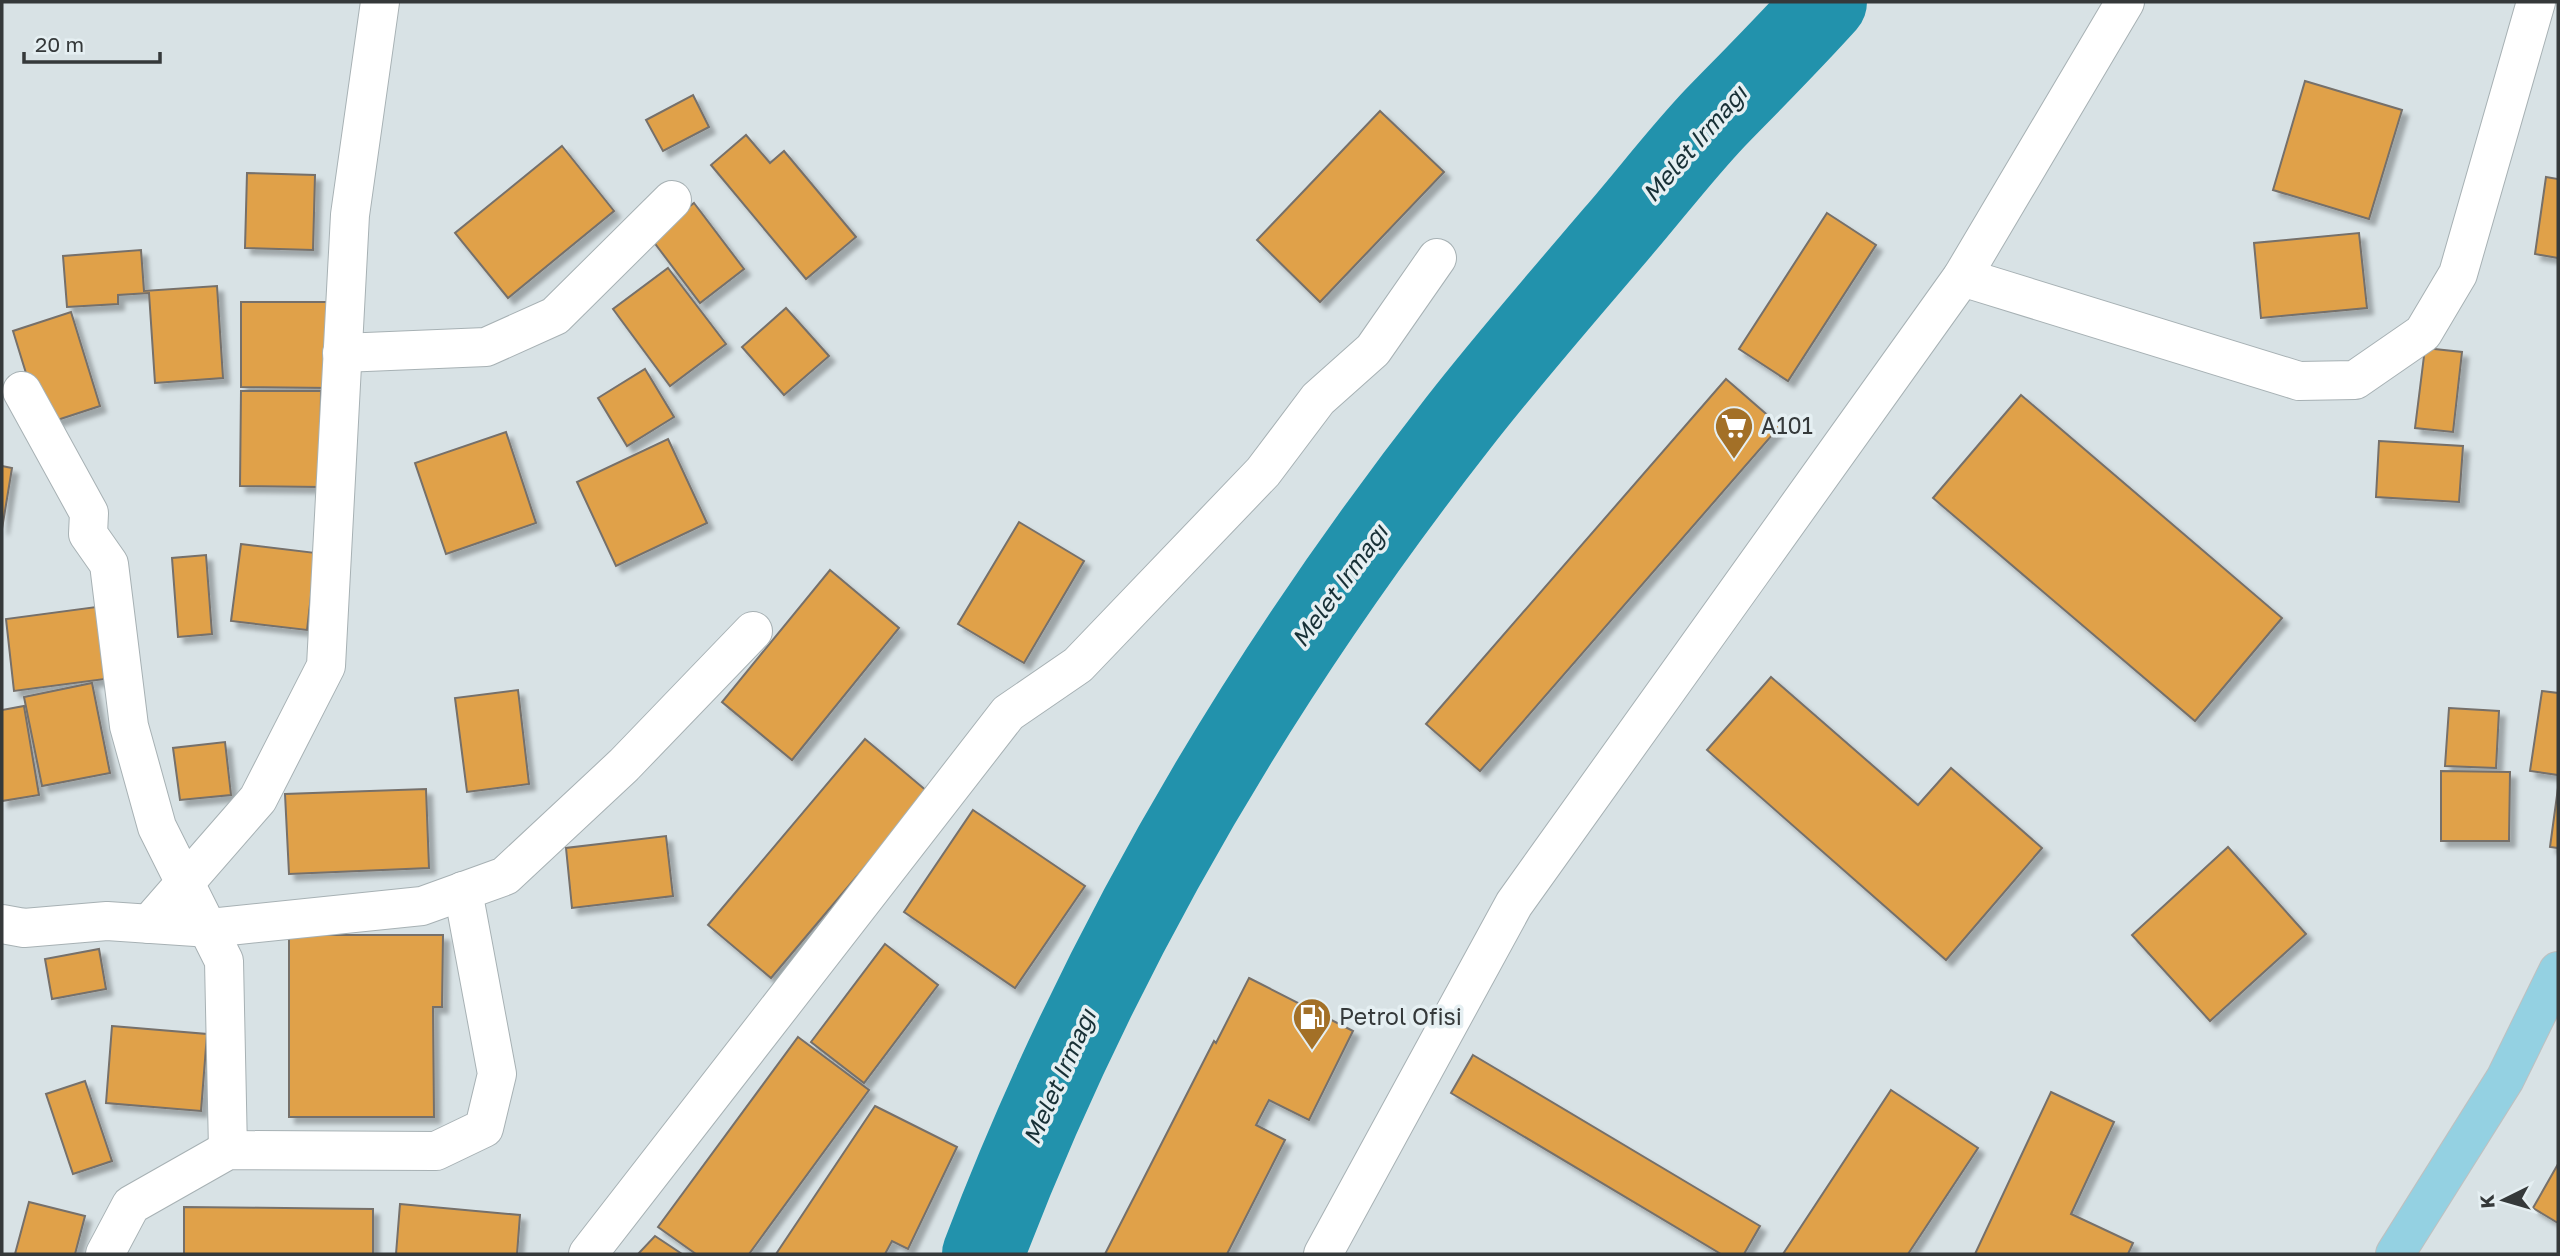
<svg xmlns="http://www.w3.org/2000/svg" width="2560" height="1256" font-family="'Golos Text',sans-serif">
	<defs>
		<filter id="shadow"><feDropShadow dx="6" dy="6" stdDeviation="2" flood-color="#0004"/></filter>
	</defs>
	<rect width="100%" height="100%" fill="#d8e2e5"/>
	<g fill="none" stroke-linecap="round" stroke-linejoin="round">
		<!-- river -->
		<path stroke="#2292ac" stroke-width="82" d="M983 1254C1097 954 1261 675 1459 422 1509 358 1563 296 1616 234 1649 196 1680 155 1715 118 1753 79 1790 42 1826 2"/>
	</g>
	<!-- building -->
	<g fill="#e0a14a" stroke="#76706a" stroke-width="2" filter="url(#shadow)">
		<path d="M2305 81 2402 110 2369 219 2273 190Z"/>
		<path d="M693 95 709 127 663 151 646 120Z"/>
		<path d="M1380 111 1444 172 1320 302 1257 240Z"/>
		<path d="M746 135 770 163 784 151 856 237 806 279 711 165Z"/>
		<path d="M562 146 614 211 508 298 455 233Z"/>
		<path d="M247 173 315 175 313 250 245 248Z"/>
		<path d="M2546 177 2558 179V258L2535 254Z"/>
		<path d="M694 203 744 269 700 303 650 237Z"/>
		<path d="M1827 213 1876 245 1788 381 1739 349Z"/>
		<path d="M2359 233 2367 308 2261 318 2254 243Z"/>
		<path d="M141 250 144 291 217 286 223 378 155 383 149 293 118 295V304L67 307 63 256Z"/>
		<path d="M668 268 726 344 670 386 613 309Z"/>
		<path d="M241 302H330V388L241 387Z"/>
		<path d="M786 308 829 356 784 395 742 347Z"/>
		<path d="M71 312 100 406 42 425 13 331Z"/>
		<path d="M2425 348 2462 352 2453 432 2415 428Z"/>
		<path d="M645 369 674 417 627 446 598 398Z"/>
		<path d="M1726 379 1780 426 1480 771 1426 724Z"/>
		<path d="M241 391H321L320 487 240 486Z"/>
		<path d="M2021 395 2282 618 2195 721 1933 498Z"/>
		<path d="M506 432 536 523 446 554 415 463Z"/>
		<path d="M668 439 707 523 616 566 577 482Z"/>
		<path d="M2379 441 2463 446 2459 502 2376 497Z"/>
		<path d="M2 466 12 468 2 529Z"/>
		<path d="M1019 522 1084 561 1024 663 958 624Z"/>
		<path d="M241 544 316 553 307 630 231 621Z"/>
		<path d="M206 555 212 634 178 637 172 558Z"/>
		<path d="M830 570 899 628 792 760 722 702Z"/>
		<path d="M96 607 105 679 14 691 6 619Z"/>
		<path d="M1771 677 1918 805 1951 768 2042 848 1946 960 1707 750Z"/>
		<path d="M92 683 110 773 42 786 24 697Z"/>
		<path d="M518 690 529 784 467 792 455 698Z"/>
		<path d="M2542 691 2558 693V775L2530 771Z"/>
		<path d="M24 706 39 795 2 801V710Z"/>
		<path d="M2449 708 2499 711 2496 768 2445 766Z"/>
		<path d="M865 739 928 792 771 978 708 925Z"/>
		<path d="M225 742 231 795 180 800 173 748Z"/>
		<path d="M2441 771 2510 772 2509 841H2441Z"/>
		<path d="M2558 788V848L2550 847Z"/>
		<path d="M426 789 429 868 289 874 285 794Z"/>
		<path d="M973 810 1085 886 1015 988 904 912Z"/>
		<path d="M666 836 673 896 572 908 566 848Z"/>
		<path d="M2228 847 2306 934 2210 1021 2132 935Z"/>
		<path d="M289 935H443L442 1007H433L434 1117H289Z"/>
		<path d="M885 944 938 985 864 1083 811 1042Z"/>
		<path d="M99 949 106 989 52 999 45 959Z"/>
		<path d="M1249 978 1353 1031 1309 1120 1269 1100 1256 1125 1285 1140 1227 1254H1105L1214 1041 1216 1043Z"/>
		<path d="M112 1026 207 1034 201 1111 106 1103Z"/>
		<path d="M798 1037 869 1090 749 1254H696L658 1227Z"/>
		<path d="M1473 1055 1760 1226 1744 1254H1721L1451 1093Z"/>
		<path d="M85 1081 112 1161 73 1174 46 1094Z"/>
		<path d="M1891 1090 1978 1148 1908 1254H1783Z"/>
		<path d="M2051 1092 2114 1122 2071 1214 2133 1243 2128 1254H1975Z"/>
		<path d="M875 1106 957 1147 908 1249 892 1241 885 1254H776Z"/>
		<path d="M2558 1164V1223L2533 1208Z"/>
		<path d="M29 1202 85 1216 75 1254H15Z"/>
		<path d="M400 1204 520 1215 517 1254H396Z"/>
		<path d="M184 1207 373 1209V1254H184Z"/>
		<path d="M655 1236 682 1254H638Z"/>
	</g>
	<g fill="none" stroke-linecap="round" stroke-linejoin="round">
		<!-- minor casing -->
		<g stroke="#a7b1b4" stroke-width="40">
			<g id="minor">
				<path d="M1962 277 2299 381 2355 380 2423 333 2458 274 2536 2"/>
				<path d="M342 353 486 347 555 316 672 200"/>
				<path d="M22 391 89 513 88 534 109 564 129 726 157 827 224 961 228 1150"/>
				<path d="M2 924 24 928 107 921 210 928 422 906 505 876 624 765 753 631"/>
				<path d="M149 924 258 799 326 666 350 215 380 2"/>
				<path d="M105 1254 131 1205 228 1150 436 1151 484 1128 497 1074 463 891"/>
				<path d="M588 1254 1008 713 1078 665 1263 472 1318 399 1373 350 1437 258"/>
				<path d="M1323 1254 1514 904 1962 277 2125 2"/>
			</g>
		</g>
		<!-- major casing -->
		<g stroke="#bec0c0" stroke-width="40">
			<path id="major" d="M2395 1254 2505 1079 2558 971"/>
		</g>
		<!-- minor -->
		<use href="#minor" stroke="#fff" stroke-width="38"/>
		<!-- major -->
		<use href="#major" stroke="#94d1e2" stroke-width="38"/>
	</g>
	<!-- icons -->
	<defs>
		<g id="supermarket-pin" transform="scale(2.0125)"><path d="M0 17L-7.5 6A9.5 9.5 0 1 1 7.5 6Z" fill="#a37027" stroke="#e5eff2"/><path d="M-6-5.5h2.5l.6 2H6L4.5 2H-2.5L-4.4-4H-6ZM-1.5 3.2a1.3 1.3 0 1 0 .1 0ZM3 3.2a1.3 1.3 0 1 0 .1 0Z" fill="#fff"/></g>
		<g id="fuel-pin" transform="scale(2.0125)"><path d="M0 17L-7.5 6A9.5 9.5 0 1 1 7.5 6Z" fill="#a37027" stroke="#e5eff2"/><path d="M-5.5-6h7V0h2V4h1.3V-2.5L3-4.5l.8-.8L6-3V5H2.5V1h-1V6h-7ZM-4.2-4.7v3.2H.2V-4.7Z" fill="#fff"/></g>
	</defs>
	<g fill-rule="evenodd">
		<use href="#supermarket-pin" x="1734" y="426"/>
		<use href="#fuel-pin" x="1312" y="1017"/>
	</g>
	<g text-anchor="middle" stroke-width="7" stroke-linejoin="round" paint-order="stroke">
		<!-- poi labels -->
		<g font-size="23" fill="#35393a" stroke="#e5eff2" text-anchor="start">
			<text x="1761" y="434">A101</text>
			<text x="1339" y="1025">Petrol Ofisi</text>
		</g>
		<!-- water labels -->
		<g font-size="24" font-style="italic" fill="#183036" stroke="#e5eff2">
			<text transform="translate(1695 144) rotate(-49)" y="8">Melet Irmağı</text>
			<text transform="translate(1340 586) rotate(-54)" y="8">Melet Irmağı</text>
			<text transform="translate(1060 1077) rotate(-66)" y="8">Melet Irmağı</text>
		</g>
	</g>
	<!-- border -->
	<rect width="2560" height="1256" fill="none" stroke="#35393a" stroke-width="7"/>
	<!-- north arrow -->
	<g transform="translate(2504 1200) rotate(265)" stroke="#e5eff2" stroke-width="5" paint-order="stroke">
	<path d="M0-5L12 26L0 18L-12 26Z" fill="#35393a"/>
	<text y="-10" font-size="19" font-weight="bold" text-anchor="middle" fill="#35393a">K</text>
	</g>
	<!-- scale -->
	<path d="M24 52v10h136v-10" fill="none" stroke="#35393a" stroke-width="3.5"/>
	<text x="35" y="52" font-size="21" fill="#35393a" stroke="#e5eff2" stroke-width="5" paint-order="stroke">20 m</text>
</svg>
